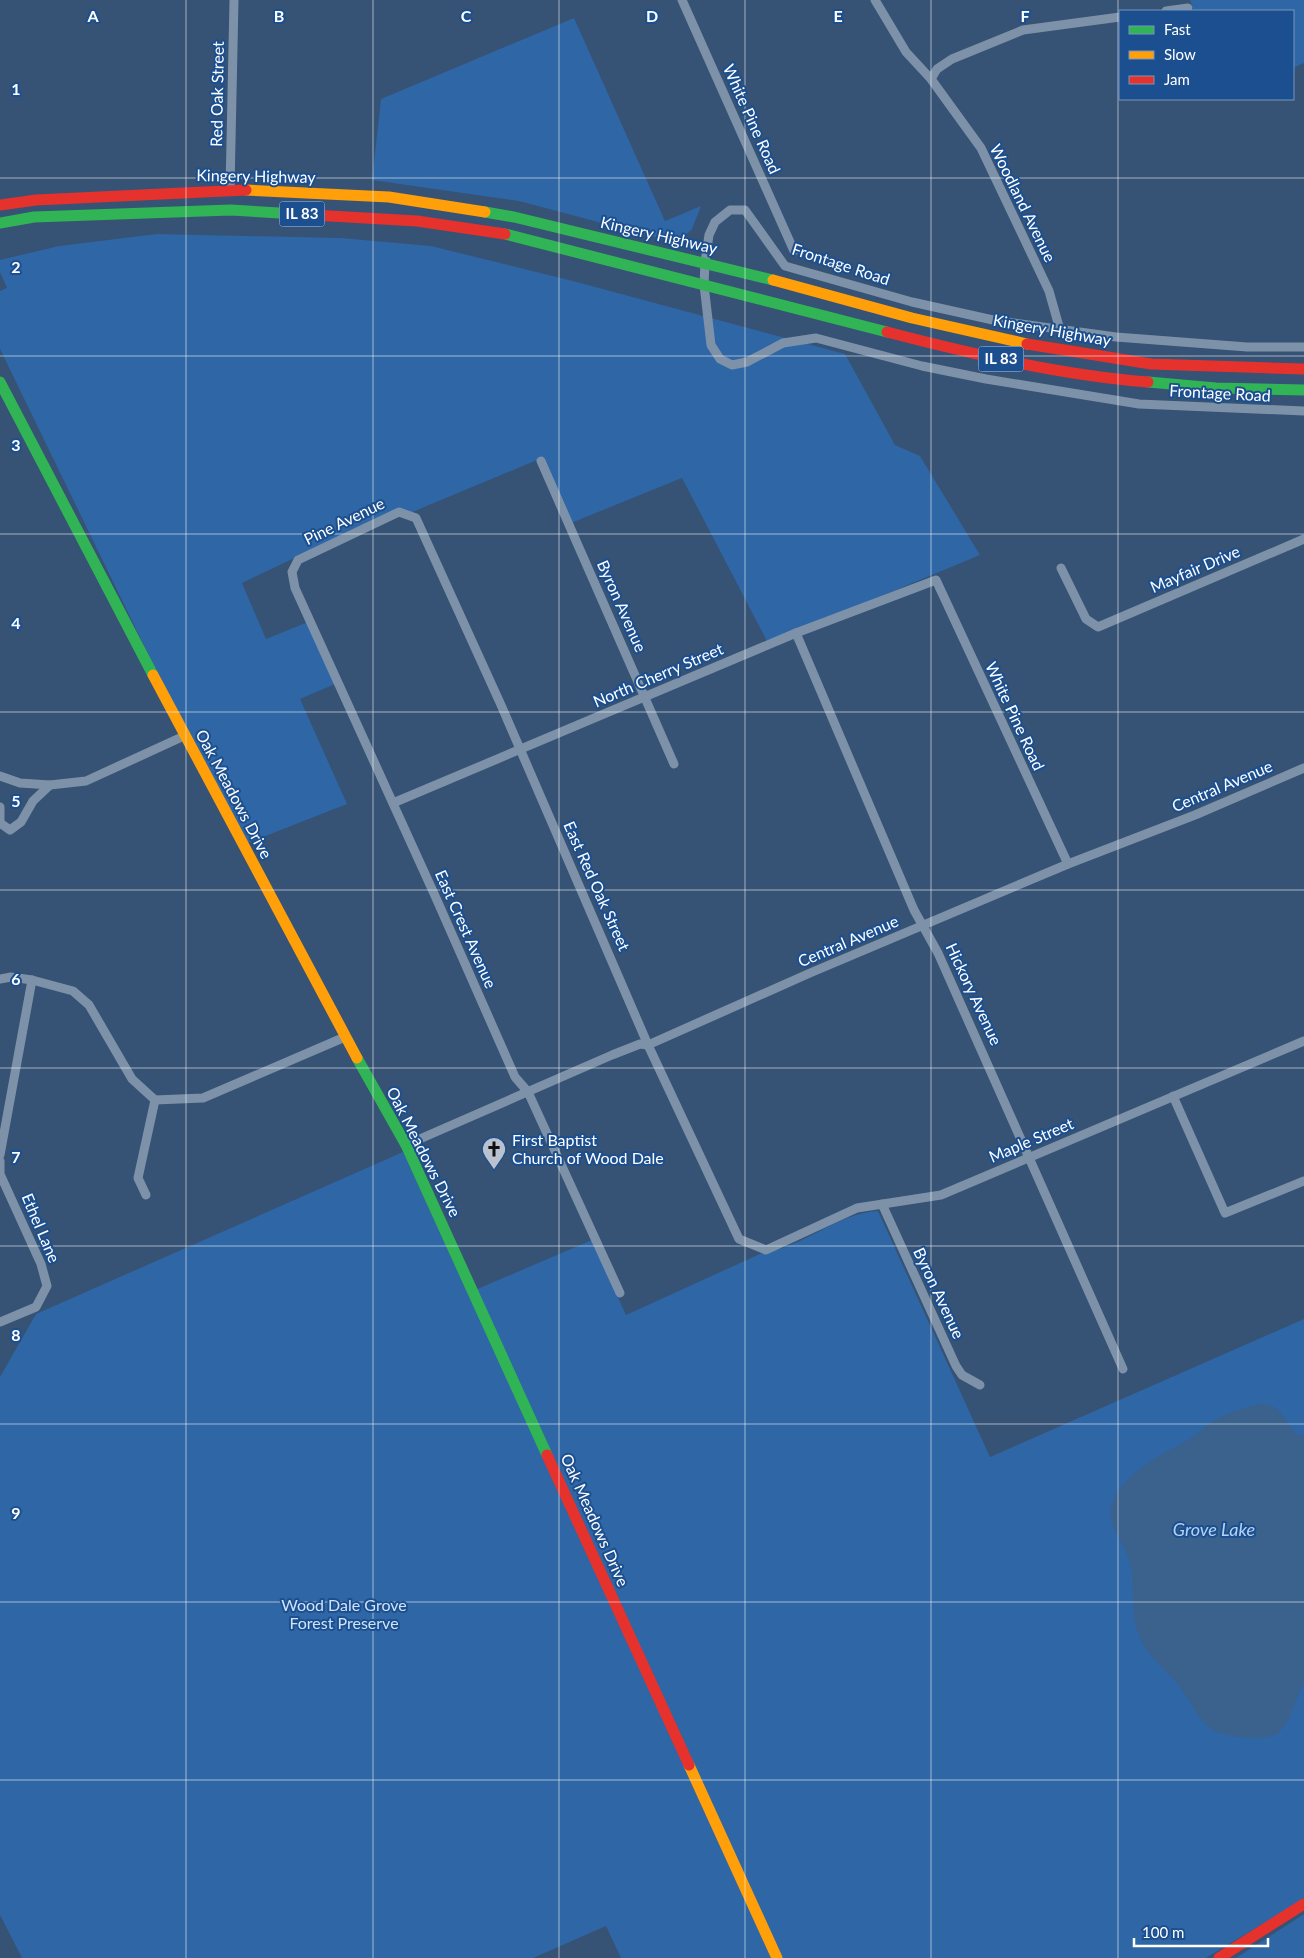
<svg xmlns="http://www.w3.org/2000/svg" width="1304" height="1958" font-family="Lato,sans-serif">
	<rect width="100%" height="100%" fill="#365274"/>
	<!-- green -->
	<g fill="#2f66a5">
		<path d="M1190 0H1304V63L1293 68V11H1194Z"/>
		<path d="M574 18 665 221 701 206 692 229 677 243 519 201 372 180 381 99Z"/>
		<path d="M157 234 341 238 431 246 569 280 845 354 895 445 920 456 980 555 768 643 682 478 571 523 542 458 410 513 397 509 242 583 266 639 308 622 335 684 300 699 347 804 245 844 152 662 0 349V291L7 288 0 272V260L59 246Z"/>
		<path d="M403 1152 468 1293 592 1240 626 1315 762 1253C803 1248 837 1213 878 1211L990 1457 1304 1319V1899L1206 1958H621L606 1926 533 1958H22L0 1915V1377L36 1314Z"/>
		<path d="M1304 1914V1958H1236Z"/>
	</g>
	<!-- water -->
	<path fill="#3b618d" d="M1260 1404C1289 1404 1283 1432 1304 1436V1682C1297 1695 1290 1723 1279 1732 1267 1743 1222 1737 1210 1728 1197 1718 1190 1700 1181 1688 1167 1670 1147 1657 1139 1635 1130 1612 1135 1586 1130 1563 1124 1538 1099 1522 1117 1493 1130 1471 1162 1454 1183 1443 1193 1438 1201 1429 1210 1423 1225 1413 1243 1408 1260 1404Z"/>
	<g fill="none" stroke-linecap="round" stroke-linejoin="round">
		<!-- street -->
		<g stroke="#7d92a8" stroke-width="9">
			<path d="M682 0 794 251"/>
			<path d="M875 0 906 52 931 79 981 148 1049 291 1060 330"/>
			<path d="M1166 11 1188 8"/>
			<path d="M931 79 937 69 952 59 1023 30 1120 17"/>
			<path d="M230 189 234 0"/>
			<path d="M1304 347H1247L1116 337 993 320 912 302 785 266 745 210H730L715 222 709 235 705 262 704 285 711 345 720 359 732 365 747 362 783 343 816 338 922 366 986 379 1139 404 1304 411"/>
			<path d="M541 461 674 764"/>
			<path d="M1061 568 1086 619 1098 627 1304 539"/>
			<path d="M796 633 914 910 938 953 1123 1369"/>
			<path d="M0 776 20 783 50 785 86 781 184 736"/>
			<path d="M393 803 796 633 936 580 1068 864"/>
			<path d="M0 807V823L10 830 21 822 33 801 50 785"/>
			<path d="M0 979 11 977 32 980 73 991 89 1005 132 1079 155 1100 203 1098 345 1037"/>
			<path d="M1173 1096 1225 1213 1304 1181"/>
			<path d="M406 1145 612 1055 640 1044 648 1045 810 973 1068 864 1195 815 1304 768"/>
			<path d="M0 1155 32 980"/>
			<path d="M0 1161V1174L41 1264 47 1286 36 1307 0 1322"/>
			<path d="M146 1195 138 1178 155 1100"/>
			<path d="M882 1204 956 1366 962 1375 980 1385"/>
			<path d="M620 1293 528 1092 515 1077 436 898 295 588 292 572 298 560 399 512 416 518 501 705 648 1045 739 1239 766 1250 857 1208 941 1195 1304 1041"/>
		</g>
		<!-- fast -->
		<g stroke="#30b455" stroke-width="11">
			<path d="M485 212 514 217 773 280"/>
			<path d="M0 223 34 217 231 210 313 215"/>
			<path d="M505 234 887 332"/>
			<path d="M0 382 153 675"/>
			<path d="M1148 382 1216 388 1304 390"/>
			<path d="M357 1058 406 1145 547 1455"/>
		</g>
		<!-- slow -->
		<g stroke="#ff9f0a" stroke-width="11">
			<path d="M246 190 389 197 485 212"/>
			<path d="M773 280 912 318 1027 344"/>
			<path d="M153 675 357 1058"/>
			<path d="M689 1765 777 1958"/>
		</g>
		<!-- jam -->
		<g stroke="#e5322d" stroke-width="11">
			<path d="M0 205 36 200 246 190"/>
			<path d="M313 215 417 221 505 234"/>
			<path d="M887 332C972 354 1060 375 1148 382"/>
			<path d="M1027 344 1151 364 1304 369"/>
			<path d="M547 1455 689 1765"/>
			<path d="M1219 1958 1304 1904"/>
		</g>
	</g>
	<!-- grid -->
	<path fill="none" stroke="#fff" stroke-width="1" stroke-opacity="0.55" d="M186 0V1958M373 0V1958M559 0V1958M745 0V1958M931 0V1958M1118 0V1958M0 178H1304M0 356H1304M0 534H1304M0 712H1304M0 890H1304M0 1068H1304M0 1246H1304M0 1424H1304M0 1602H1304M0 1780H1304"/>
	<!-- icons -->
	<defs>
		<g id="church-pin" transform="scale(1.25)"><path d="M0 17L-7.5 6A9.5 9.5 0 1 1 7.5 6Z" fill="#b9c2ce" stroke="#1b4f8f"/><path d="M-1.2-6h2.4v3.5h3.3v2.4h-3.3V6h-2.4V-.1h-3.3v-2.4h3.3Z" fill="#111"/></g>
	</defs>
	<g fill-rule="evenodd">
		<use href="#church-pin" x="494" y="1149"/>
	</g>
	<g text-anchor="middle" stroke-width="4" stroke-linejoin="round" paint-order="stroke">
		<!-- shield labels -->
		<g fill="#1b4f8f" stroke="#bbcadd" stroke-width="1">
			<rect x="279.5" y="201.5" width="45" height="25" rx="4"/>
			<rect x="978.5" y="346.5" width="45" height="25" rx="4"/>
		</g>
		<g font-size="15" font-weight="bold" fill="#fff">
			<text x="302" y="219">IL 83</text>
			<text x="1001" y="364">IL 83</text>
		</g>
		<!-- street labels -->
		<g font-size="16" fill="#fff" stroke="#1b4f8f">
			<text transform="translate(217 94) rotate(-89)" y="6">Red Oak Street</text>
			<text transform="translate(752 119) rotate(66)" y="6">White Pine Road</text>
			<text transform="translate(256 176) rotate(1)" y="6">Kingery Highway</text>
			<text transform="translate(1023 203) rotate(64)" y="6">Woodland Avenue</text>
			<text transform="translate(659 235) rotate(13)" y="6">Kingery Highway</text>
			<text transform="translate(841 264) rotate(18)" y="6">Frontage Road</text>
			<text transform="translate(1052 330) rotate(10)" y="6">Kingery Highway</text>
			<text transform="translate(1220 393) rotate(3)" y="6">Frontage Road</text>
			<text transform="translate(344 521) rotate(-26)" y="6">Pine Avenue</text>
			<text transform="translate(1195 569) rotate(-23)" y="6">Mayfair Drive</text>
			<text transform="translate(622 606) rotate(66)" y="6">Byron Avenue</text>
			<text transform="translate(658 675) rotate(-23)" y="6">North Cherry Street</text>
			<text transform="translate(1015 716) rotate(65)" y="6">White Pine Road</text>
			<text transform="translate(1222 786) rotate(-23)" y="6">Central Avenue</text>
			<text transform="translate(234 794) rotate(62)" y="6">Oak Meadows Drive</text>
			<text transform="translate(597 886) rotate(66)" y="6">East Red Oak Street</text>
			<text transform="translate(466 929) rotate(66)" y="6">East Crest Avenue</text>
			<text transform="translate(848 941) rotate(-23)" y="6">Central Avenue</text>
			<text transform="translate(974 994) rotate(65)" y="6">Hickory Avenue</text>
			<text transform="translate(1031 1140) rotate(-23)" y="6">Maple Street</text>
			<text transform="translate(424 1152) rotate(63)" y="6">Oak Meadows Drive</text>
			<text transform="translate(41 1228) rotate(67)" y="6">Ethel Lane</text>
			<text transform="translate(939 1293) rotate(65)" y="6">Byron Avenue</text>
			<text transform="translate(595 1520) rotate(66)" y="6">Oak Meadows Drive</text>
		</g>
		<!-- poi labels -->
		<g font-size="16" fill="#fff" stroke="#1b4f8f" text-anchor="start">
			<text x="512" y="1146">First Baptist<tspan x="512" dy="18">Church of Wood Dale</tspan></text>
		</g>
		<!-- park labels -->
		<g font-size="16" fill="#cfe3fa" stroke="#1b4f8f">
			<text x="344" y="1611">Wood Dale Grove<tspan x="344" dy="18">Forest Preserve</tspan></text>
		</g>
		<!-- water labels -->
		<g font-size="18" font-style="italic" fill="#b5d3f5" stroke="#1b4f8f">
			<text x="1214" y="1536">Grove Lake</text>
		</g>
	</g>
	<g font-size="16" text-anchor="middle" font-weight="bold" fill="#fff" stroke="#1b4f8f" stroke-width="4" stroke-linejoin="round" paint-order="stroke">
		<text x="93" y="22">A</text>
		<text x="279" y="22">B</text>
		<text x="466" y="22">C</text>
		<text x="652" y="22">D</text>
		<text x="838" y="22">E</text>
		<text x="1025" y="22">F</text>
		<text x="16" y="95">1</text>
		<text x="16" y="273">2</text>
		<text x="16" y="451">3</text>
		<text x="16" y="629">4</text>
		<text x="16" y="807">5</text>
		<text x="16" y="985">6</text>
		<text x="16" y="1163">7</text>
		<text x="16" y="1341">8</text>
		<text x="16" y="1519">9</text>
	</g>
	<!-- legend -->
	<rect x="1119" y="10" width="175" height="90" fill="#1b4f8f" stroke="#7695bc"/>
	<rect x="1129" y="26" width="25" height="8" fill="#30b455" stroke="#7695bc"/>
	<text x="1164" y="35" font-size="15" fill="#ffffff">Fast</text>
	<rect x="1129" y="51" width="25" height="8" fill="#ff9f0a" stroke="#7695bc"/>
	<text x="1164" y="60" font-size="15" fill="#ffffff">Slow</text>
	<rect x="1129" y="76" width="25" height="8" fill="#e5322d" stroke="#7695bc"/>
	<text x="1164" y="85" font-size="15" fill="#ffffff">Jam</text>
	<!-- scale -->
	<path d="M1134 1938v8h134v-8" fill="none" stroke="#ffffff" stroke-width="2.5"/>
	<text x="1142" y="1938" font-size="15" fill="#ffffff" stroke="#1b4f8f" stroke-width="4" paint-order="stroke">100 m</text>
</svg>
